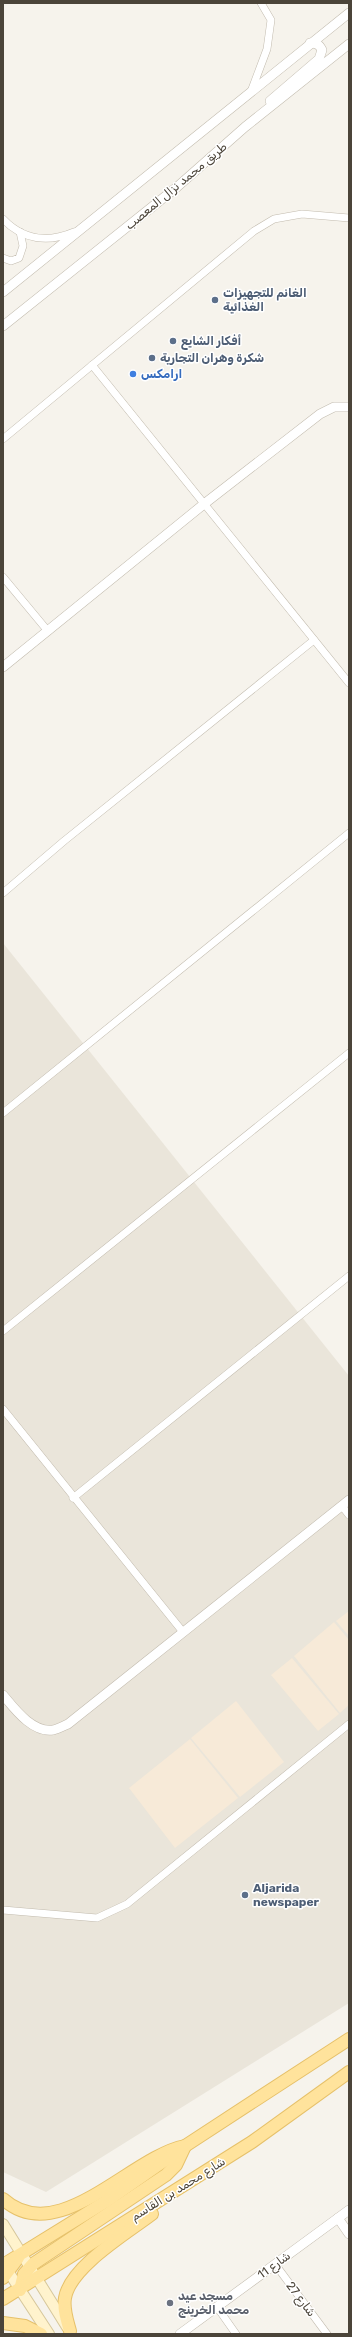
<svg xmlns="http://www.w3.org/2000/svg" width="352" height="2337" font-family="Rubik,'Noto Sans Arabic',sans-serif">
	<rect width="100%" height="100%" fill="#f6f3ec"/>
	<!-- residential -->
	<path fill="#eae5da" d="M3 943 349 1376V2003L46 2192 3 2172Z"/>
	<!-- commercial -->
	<g fill="#f7ead8">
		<path d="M349 1611V1636L336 1621Z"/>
		<path d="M334 1622 349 1640V1705L340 1713 294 1656Z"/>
		<path d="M292 1658 339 1714 318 1731 271 1675Z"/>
		<path d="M236 1701 284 1762 240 1797 191 1738Z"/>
		<path d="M190 1739 238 1798 175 1848 129 1788Z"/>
	</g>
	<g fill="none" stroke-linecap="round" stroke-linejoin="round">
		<!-- minor casing -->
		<g stroke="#c2bbae" stroke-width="8">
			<g id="minor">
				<path d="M252 89 267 49 271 20 261 3"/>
				<path d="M3 219C23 240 48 243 74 232"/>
				<path d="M3 258 11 261 19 258 23 246 20 232"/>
				<path d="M92 365 349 683"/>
				<path d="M3 439 254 231 274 219 302 214 349 218"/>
				<path d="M3 577 47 630"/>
				<path d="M3 893 64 841 314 640"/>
				<path d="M3 1113 349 833"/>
				<path d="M3 1331 349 1053"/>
				<path d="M3 1409 183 1632"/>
				<path d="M73 1498 349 1276"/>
				<path d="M342 1506 349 1515"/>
				<path d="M3 1910 97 1918 127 1904 349 1724"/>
				<path d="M275 2264 327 2334"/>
				<path d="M217 2307 236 2334"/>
			</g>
		</g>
		<!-- tertiary casing -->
		<g stroke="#c2bbae" stroke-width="10">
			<g id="tertiary">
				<path d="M270 101 319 59 322 50C319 44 316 43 310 43"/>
				<path d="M3 292 349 13"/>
				<path d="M3 326 177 187 245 127 349 44"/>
				<path d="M3 667 204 504 320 414 334 407H349"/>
				<path d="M3 1695C14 1708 32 1733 53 1730 58 1729 63 1726 68 1724L349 1500"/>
				<path d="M338 2218 349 2234"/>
				<path d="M180 2334 349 2210"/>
			</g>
		</g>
		<!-- secondary casing -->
		<g stroke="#d6c79b" stroke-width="12">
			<g id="secondary">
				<path d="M3 2224 67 2327"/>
				<path d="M4 2265 49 2334"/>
			</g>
		</g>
		<!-- primary casing -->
		<g stroke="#e6c16a" stroke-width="14">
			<g id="primary">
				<path d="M3 2199C58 2249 130 2157 185 2146L176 2165 166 2175 33 2264 24 2274 20 2290"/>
				<path d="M3 2265 105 2202 185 2146 349 2039"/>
				<path d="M3 2278 18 2258"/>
				<path d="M3 2299 252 2142 349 2072"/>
				<path d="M3 2323 25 2326 41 2334"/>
				<path d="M70 2331C67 2320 63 2309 65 2298 70 2267 127 2233 152 2214"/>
			</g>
		</g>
		<!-- minor -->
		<use href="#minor" stroke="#fff" stroke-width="7"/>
		<!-- tertiary -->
		<use href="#tertiary" stroke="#fff" stroke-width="9"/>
		<!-- secondary -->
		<use href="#secondary" stroke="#fff3cd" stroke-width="10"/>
		<!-- primary -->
		<use href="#primary" stroke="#ffe39c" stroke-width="12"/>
	</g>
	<!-- markers -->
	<g fill="#5c6f8a" stroke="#fff" stroke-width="1.5">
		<circle cx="215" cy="300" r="4"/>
		<circle cx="173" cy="341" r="4"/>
		<circle cx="152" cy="358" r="4"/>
		<circle cx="245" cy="1895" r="4"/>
	</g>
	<circle fill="#3f7fe0" stroke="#fff" stroke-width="1.5" cx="133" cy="374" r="4"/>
	<circle fill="#6b7280" stroke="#fff" stroke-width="1.5" cx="170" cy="2303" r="4"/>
	<g text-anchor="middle" stroke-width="3" stroke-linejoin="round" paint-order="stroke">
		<!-- street labels -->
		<g font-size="12" fill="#4b4439" stroke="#fff">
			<text transform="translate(176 186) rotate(-40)" y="4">طريق محمد نزال المعصب</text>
			<text transform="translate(178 2189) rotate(-32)" y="4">شارع محمد بن القاسم</text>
			<text transform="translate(274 2265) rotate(-36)" y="4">شارع 11</text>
			<text transform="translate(301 2299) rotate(53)" y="4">شارع 27</text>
		</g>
		<!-- service labels -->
		<g font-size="12" font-weight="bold" fill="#4e5e75" stroke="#fff" text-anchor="start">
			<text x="223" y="297">الغانم للتجهيزات<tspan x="223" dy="14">الغذائية</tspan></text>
			<text x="181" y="345">أفكار الشايع</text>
			<text x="160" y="362">شكرة وهران التجارية</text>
			<text x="253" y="1892">Aljarida<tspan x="253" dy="14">newspaper</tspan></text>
		</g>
		<!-- shop labels -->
		<g font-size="12" font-weight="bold" fill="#366cbe" stroke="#fff" text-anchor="start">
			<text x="141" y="378">ارامكس</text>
		</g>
		<!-- worship labels -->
		<g font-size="12" font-weight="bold" fill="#5b616d" stroke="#fff" text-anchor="start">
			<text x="178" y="2300">مسجد عيد<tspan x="178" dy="14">محمد الخرينج</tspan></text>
		</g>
	</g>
	<!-- border -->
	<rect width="352" height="2337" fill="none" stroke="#4b4439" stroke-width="8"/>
</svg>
